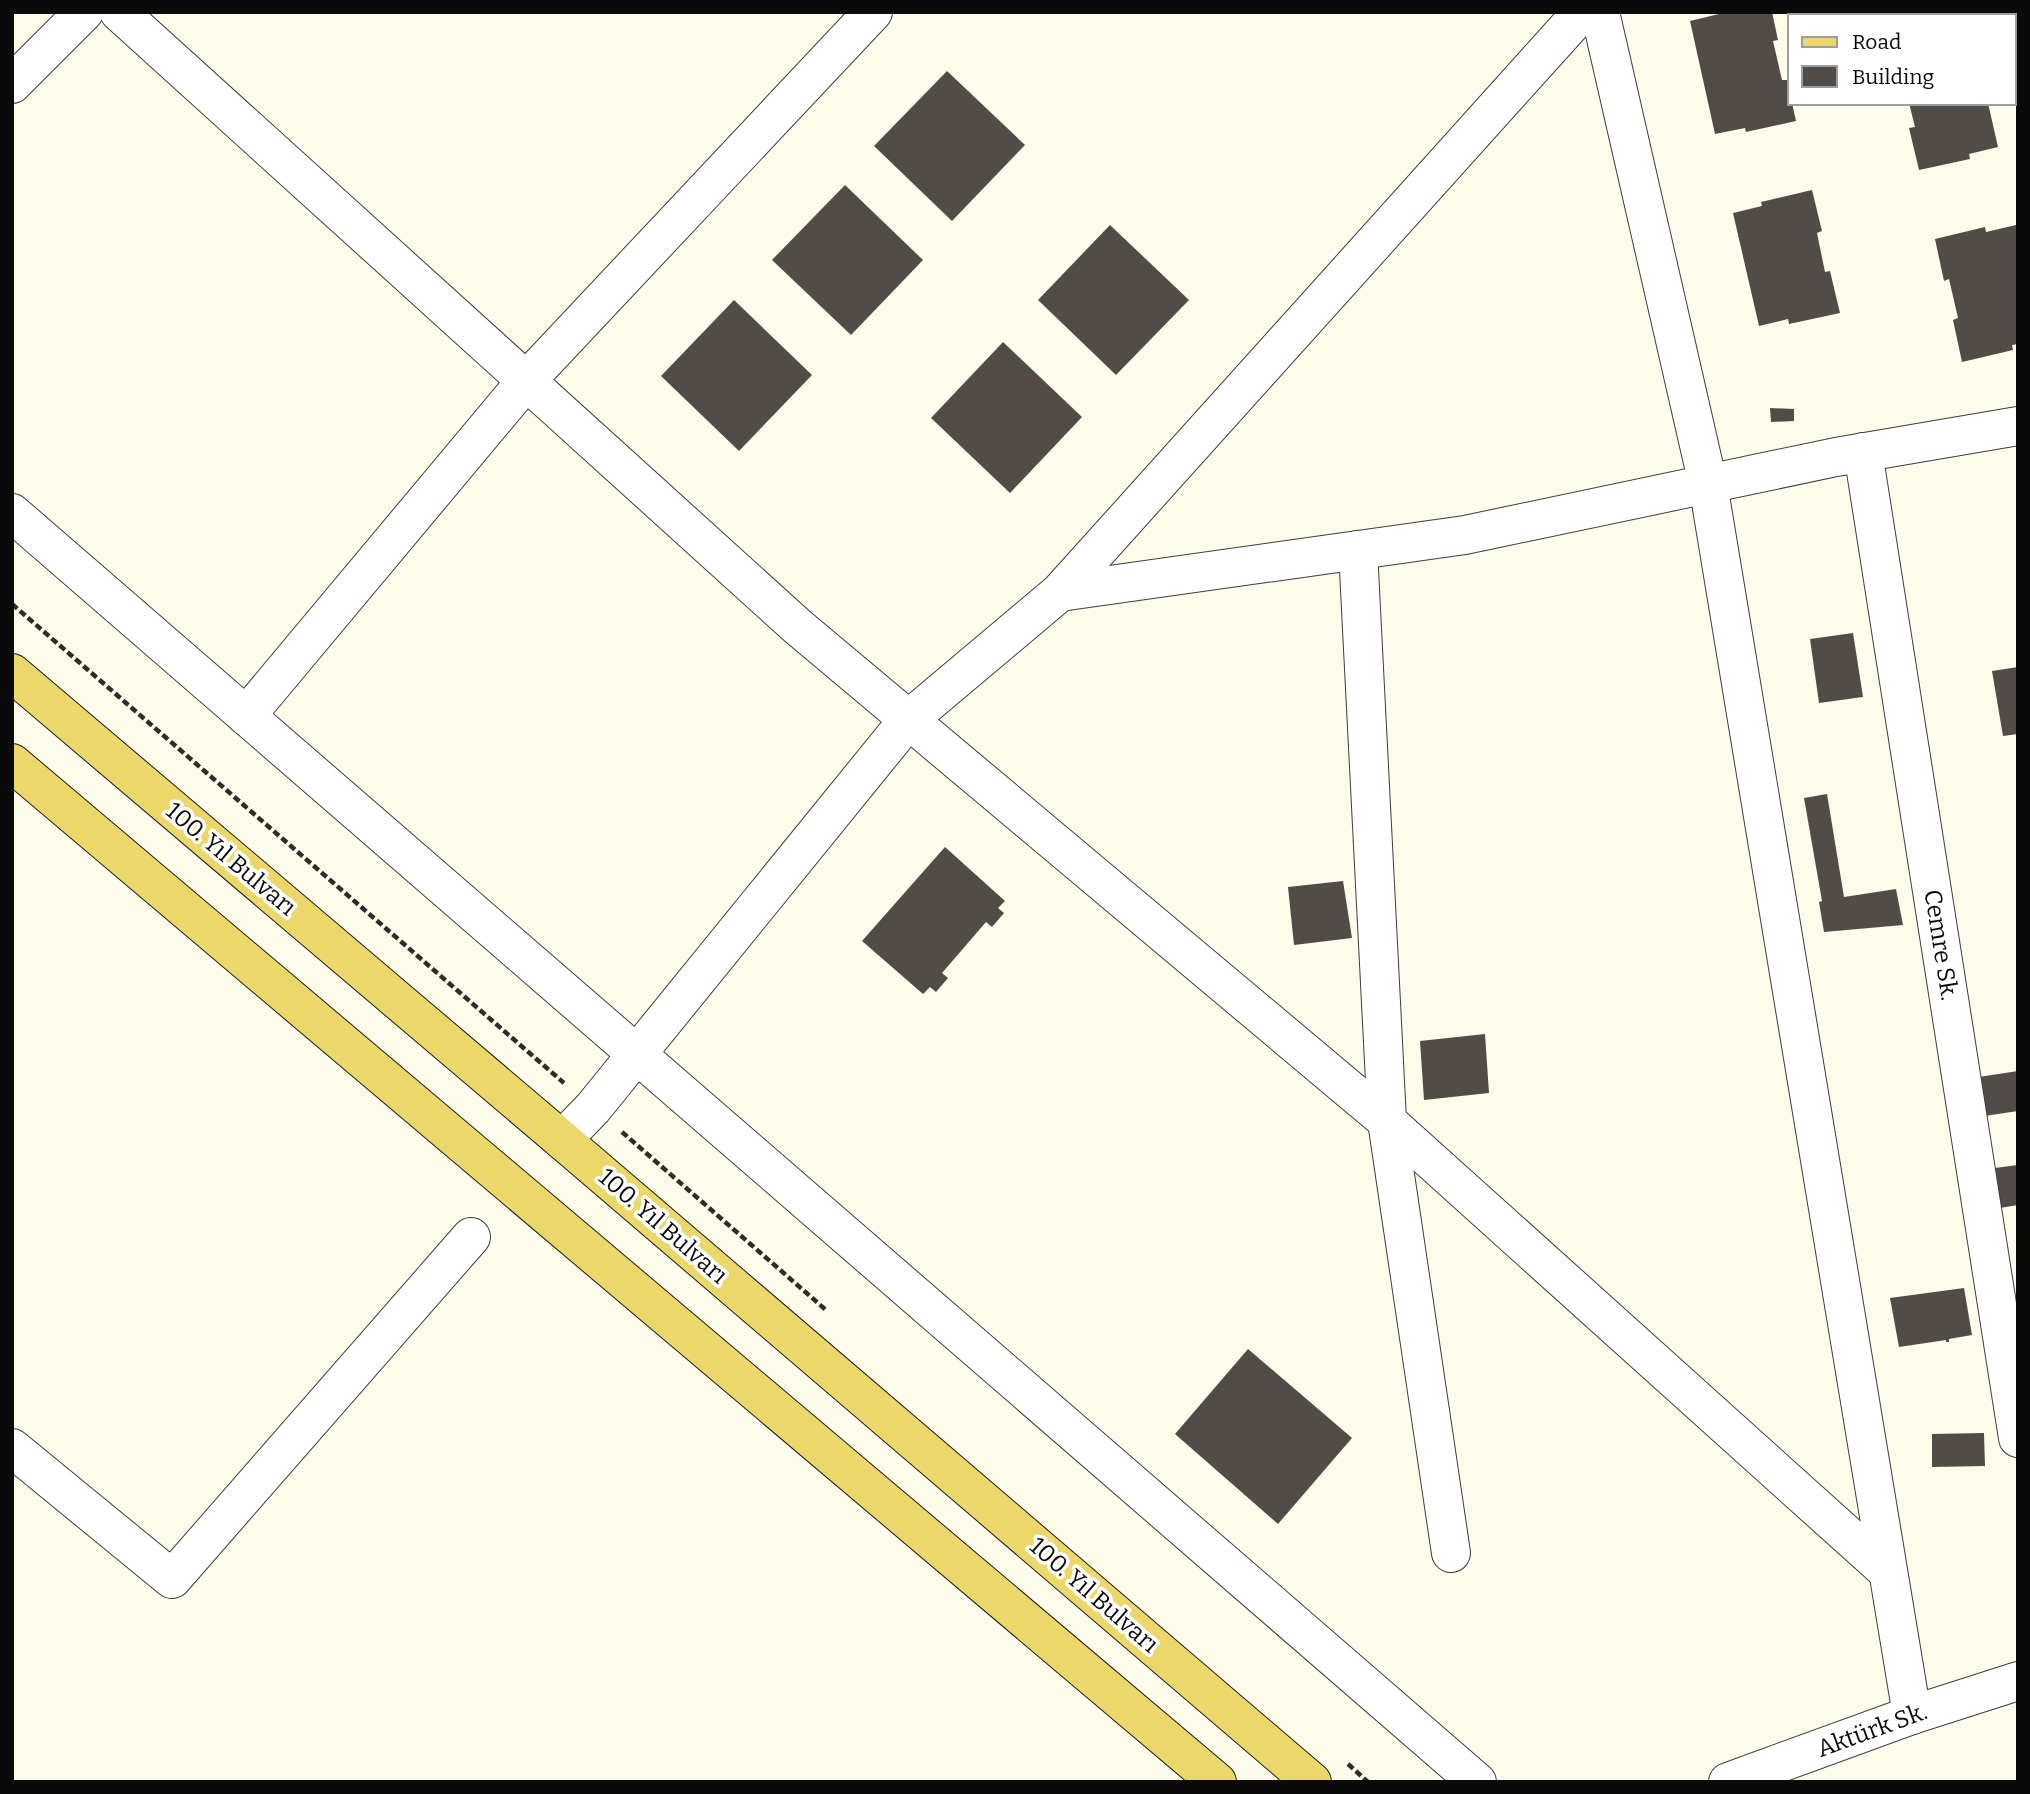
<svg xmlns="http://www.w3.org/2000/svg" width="2030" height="1794" font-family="Bitter,serif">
	<rect width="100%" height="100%" fill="#fdfbe9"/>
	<!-- building -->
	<g fill="#524c48">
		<path d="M1718 12H1772L1778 40 1773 41 1782 80H1787L1790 103H1792L1796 121 1746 132 1745 128 1715 134 1690 21 1719 14Z"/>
		<path d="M947 71 1025 145 952 221 874 146Z"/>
		<path d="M1909 103H1988L1998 147 1969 154 1970 159 1919 170 1909 128 1915 127Z"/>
		<path d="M845 185 923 260 851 335 772 260Z"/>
		<path d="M1812 190 1822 231 1817 233 1825 272 1830 271 1840 313 1789 324 1788 319 1759 326 1733 213 1762 206 1761 202Z"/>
		<path d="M1110 225 1189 300 1116 375 1038 300Z"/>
		<path d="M2016 225 2018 235V344L2012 345 2013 350 1962 362 1953 320 1958 318 1949 279 1944 281 1935 239 1985 227 1986 232Z"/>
		<path d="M734 300 812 375 739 451 661 376Z"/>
		<path d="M1003 342 1082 417 1010 493 931 418Z"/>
		<path d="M1770 408 1794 409V421L1771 422Z"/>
		<path d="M1853 633 1863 697 1819 703 1810 639Z"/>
		<path d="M2018 667V734L2003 736 1992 671Z"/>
		<path d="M1827 794 1844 897 1896 889 1903 925 1824 932 1819 902 1822 901 1804 798Z"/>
		<path d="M945 847 1005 901 998 908 1004 913 992 927 986 922 942 973 948 978 936 992 930 987 923 994 862 941Z"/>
		<path d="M1343 881 1352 938 1294 945 1288 887Z"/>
		<path d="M1485 1034 1489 1093 1424 1100 1420 1041Z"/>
		<path d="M2018 1071V1111L1978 1117 1972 1078Z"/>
		<path d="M2018 1165V1205L1994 1209 1987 1169Z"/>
		<path d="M1964 1288 1972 1335 1949 1339V1342H1946V1340L1899 1347 1890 1298Z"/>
		<path d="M1248 1349 1352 1438 1278 1524 1175 1434Z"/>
		<path d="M1984 1433 1985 1466 1932 1467V1434Z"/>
	</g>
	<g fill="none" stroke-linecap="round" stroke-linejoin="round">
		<!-- minor casing -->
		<g stroke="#3d3d3d" stroke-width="40">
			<g id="minor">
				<path d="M119 12 797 626 1387 1121 1886 1570"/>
				<path d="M1600 12 1708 484 1912 1715"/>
				<path d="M12 84 84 12"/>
				<path d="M1863 452 2018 1438"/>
				<path d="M12 513 1477 1782"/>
				<path d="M1358 550 1387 1121 1451 1553"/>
				<path d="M1060 592 1465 535 1836 457 2018 426"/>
				<path d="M246 716 526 381 873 12"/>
				<path d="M562 1140 593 1108 908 720 1060 592 1582 12"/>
				<path d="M12 1448 172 1579 471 1237"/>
				<path d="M1728 1782 1912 1715 2018 1681"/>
			</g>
		</g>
		<!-- major casing -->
		<g stroke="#1b1b1b" stroke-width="40">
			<g id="major">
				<path d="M12 673 562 1140 1312 1782"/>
				<path d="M12 763 1217 1782"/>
			</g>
		</g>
		<!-- path -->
		<g stroke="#2c2c2c" stroke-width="4.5" stroke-dasharray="7 3.5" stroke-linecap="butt">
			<path d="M12 604 564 1083"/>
			<path d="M622 1132 826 1310"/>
			<path d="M1348 1764 1368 1782"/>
		</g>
		<!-- minor -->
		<use href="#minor" stroke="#fff" stroke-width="38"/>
		<!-- major -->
		<use href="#major" stroke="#ecd76b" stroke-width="38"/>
	</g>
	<g text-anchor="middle" stroke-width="7" stroke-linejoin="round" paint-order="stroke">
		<!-- street labels -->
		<g font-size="24" fill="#0a0a0a" stroke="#fff">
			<text transform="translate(231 859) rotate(40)" y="8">100. Yıl Bulvarı</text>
			<text transform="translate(1941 945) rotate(81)" y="8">Cemre Sk.</text>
			<text transform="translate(663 1226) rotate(41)" y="8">100. Yıl Bulvarı</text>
			<text transform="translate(1094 1595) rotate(41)" y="8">100. Yıl Bulvarı</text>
			<text transform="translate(1872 1730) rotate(-20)" y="8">Aktürk Sk.</text>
		</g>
	</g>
	<!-- border -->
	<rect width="2030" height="1794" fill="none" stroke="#0a0a0a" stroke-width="28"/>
	<!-- legend -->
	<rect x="1788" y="14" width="228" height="91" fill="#ffffff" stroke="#9d9d9d" stroke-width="2"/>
	<rect x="1802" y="37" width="35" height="10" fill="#ecd76b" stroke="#9d9d9d" stroke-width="2"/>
	<text x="1852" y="49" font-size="21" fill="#0a0a0a">Road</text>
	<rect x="1802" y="66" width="35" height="21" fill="#524c48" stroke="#9d9d9d" stroke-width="2"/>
	<text x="1852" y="84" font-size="21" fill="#0a0a0a">Building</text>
</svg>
